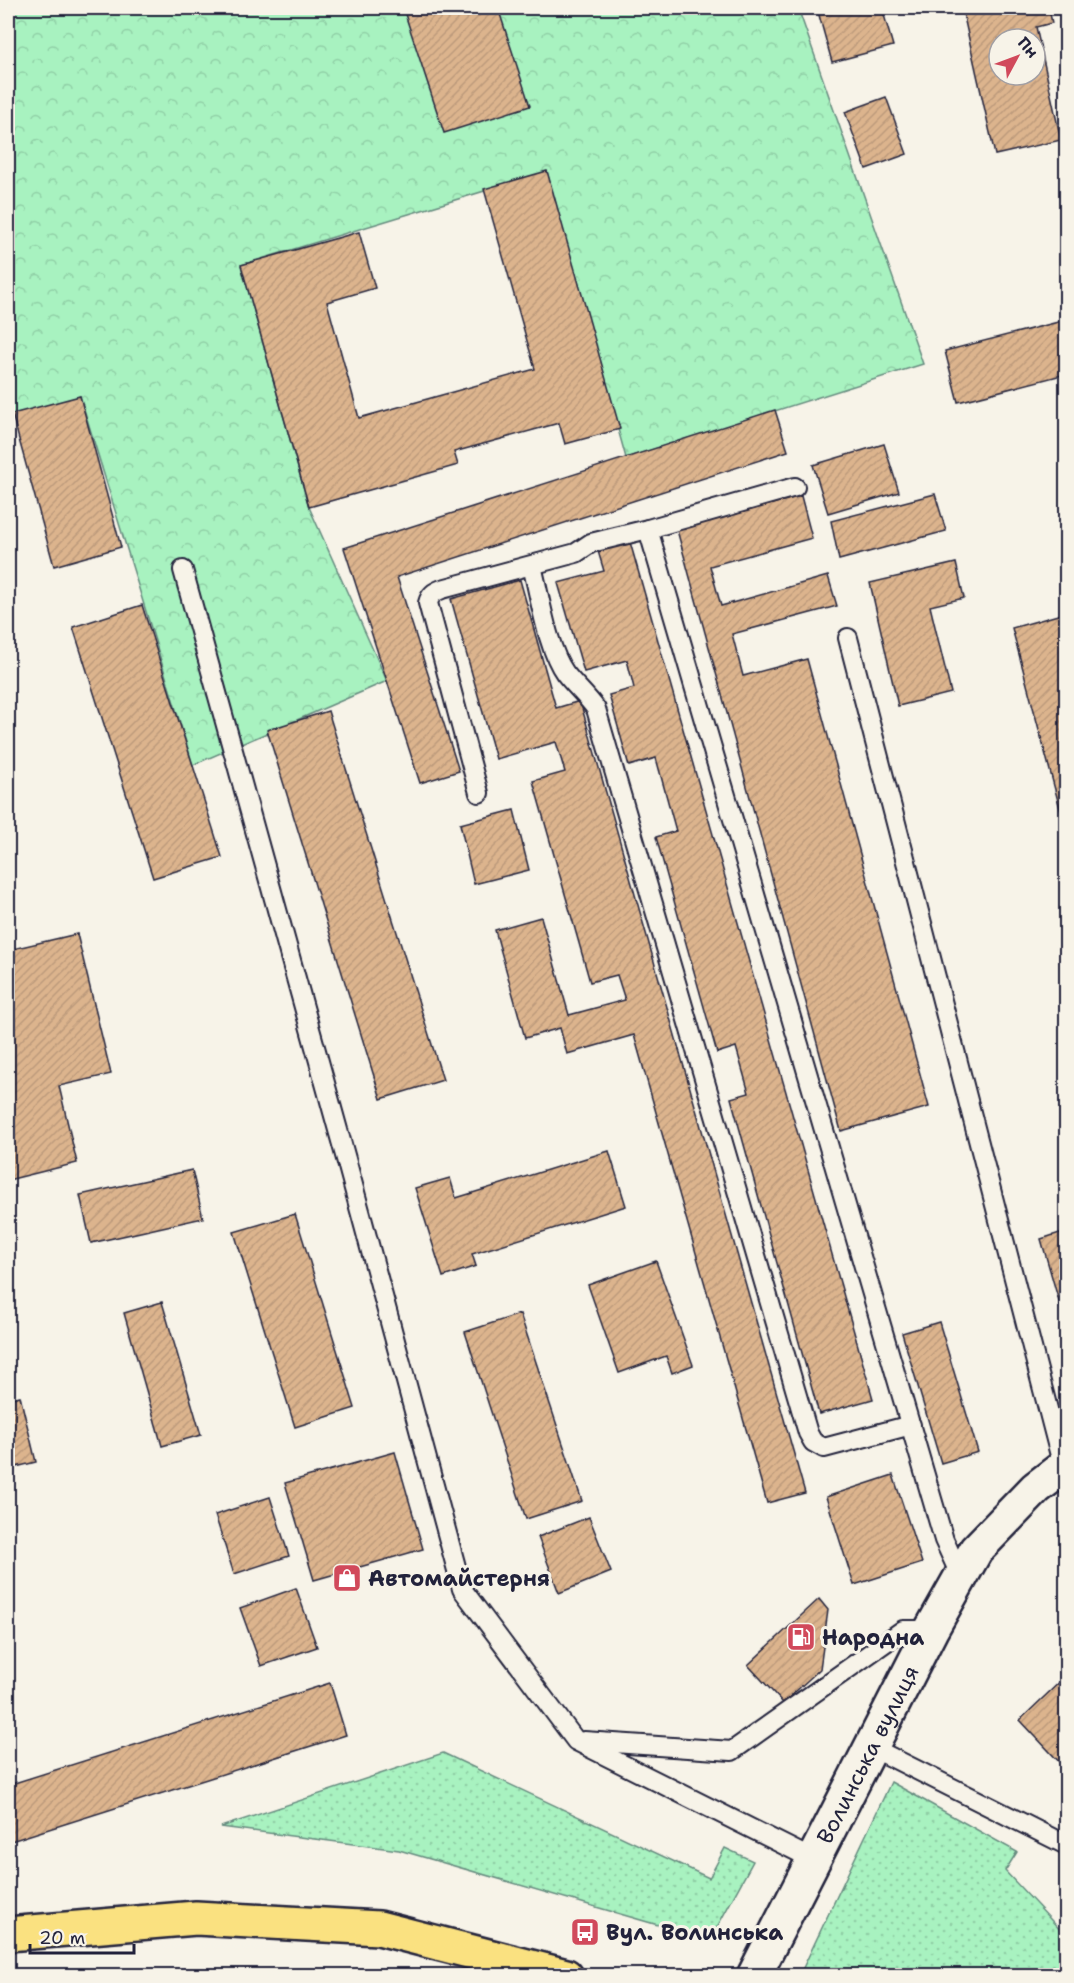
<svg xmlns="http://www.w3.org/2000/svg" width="1074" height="1983" font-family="'Shantell Sans',sans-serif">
	<defs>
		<pattern id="grass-dots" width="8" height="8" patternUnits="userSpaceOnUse" patternTransform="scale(1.5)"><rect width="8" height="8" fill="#a8f2c0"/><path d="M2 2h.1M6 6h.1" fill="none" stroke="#90cfa6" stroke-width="1.8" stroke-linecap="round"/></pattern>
		<pattern id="forest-crowns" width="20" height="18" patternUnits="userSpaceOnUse" patternTransform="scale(1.5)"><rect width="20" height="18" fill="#a8f2c0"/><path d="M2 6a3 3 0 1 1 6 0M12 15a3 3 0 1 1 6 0" fill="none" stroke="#90cfa6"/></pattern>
		<pattern id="building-hatch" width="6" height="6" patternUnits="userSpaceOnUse" patternTransform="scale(1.5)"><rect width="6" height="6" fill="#dcb48d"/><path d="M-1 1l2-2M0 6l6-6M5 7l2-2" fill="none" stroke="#bc9a7b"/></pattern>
	</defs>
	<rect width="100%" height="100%" fill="#f7f3e8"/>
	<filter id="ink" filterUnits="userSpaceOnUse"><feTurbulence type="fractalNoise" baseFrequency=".0167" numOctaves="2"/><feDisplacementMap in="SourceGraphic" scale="12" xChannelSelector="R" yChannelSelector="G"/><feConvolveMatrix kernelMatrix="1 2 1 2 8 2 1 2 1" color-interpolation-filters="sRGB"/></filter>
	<g filter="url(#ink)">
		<!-- grass -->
		<g fill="url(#grass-dots)" stroke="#658a7e" stroke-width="1.5">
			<path d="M443 1753 709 1878 725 1848 753 1861 710 1940 399 1850 221 1827Z"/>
			<path d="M891 1782 1017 1852 1005 1871 1066 1936V1975H802L803 1968Z"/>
		</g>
		<!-- forest -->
		<path fill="url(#forest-crowns)" stroke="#658a7e" stroke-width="1.5" d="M8 8H798L923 364 626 458 547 172 241 265 309 507 387 681 193 765 80 396 8 421Z"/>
		<!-- building -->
		<g fill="url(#building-hatch)" stroke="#22223b" stroke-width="1.5" fill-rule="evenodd">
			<path d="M403 8H498L530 106 444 133Z"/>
			<path d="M817 8H882L893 46 832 62Z"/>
			<path d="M962 8H1057L1049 9 1052 23 1036 27 1061 140 995 155ZM999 39H1035V75H999Z"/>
			<path d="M886 97 907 154 866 169 845 112Z"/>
			<path d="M547 171 620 429 565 444 559 423 454 452 458 465 309 507 241 265 359 232 375 288 327 302 359 418 535 369 484 189Z"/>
			<path d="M1066 320V374L958 402 945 351Z"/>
			<path d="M80 396 121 547 54 566 12 414Z"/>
			<path d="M775 410 788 451 397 577 459 771 420 783 344 548Z"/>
			<path d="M884 444 899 492 828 513 813 465Z"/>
			<path d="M935 494 946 531 839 560 831 521Z"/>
			<path d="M801 496 812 538 710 566 721 606 828 576 837 606 732 634 743 676 807 659 929 1107 841 1131 677 530Z"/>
			<path d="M630 542 873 1399 819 1414 731 1098 749 1093 736 1047 717 1053 656 837 676 831 656 758 629 766 609 695 634 688 627 660 584 672 558 583 604 571 598 551Z"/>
			<path d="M956 563 964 598 930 606 951 693 898 706 870 583Z"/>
			<path d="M520 580 556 708 580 701 805 1493 767 1503 634 1035 567 1054 560 1028 525 1038 495 930 541 917 569 1015 625 1000 617 975 590 982 533 781 565 772 556 742 496 759 451 599Z"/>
			<path d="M142 605 222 857 153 878 73 627Z"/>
			<path d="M1065 613 1066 619V831L1012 628Z"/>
			<path d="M328 711 443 1080 381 1099 267 730Z"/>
			<path d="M514 810 529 870 474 884 460 824Z"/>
			<path d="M77 934 111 1074 59 1086 77 1163 8 1180V950Z"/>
			<path d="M609 1151 626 1206 472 1254 476 1266 443 1277 415 1188 450 1178 456 1198Z"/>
			<path d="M192 1170 203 1218 91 1243 80 1195Z"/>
			<path d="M295 1214 355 1408 295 1427 234 1232Z"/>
			<path d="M1066 1231V1326L1041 1239Z"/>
			<path d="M656 1261 693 1365 672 1373 666 1356 619 1373 588 1285Z"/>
			<path d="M162 1302 201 1435 162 1446 124 1313Z"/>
			<path d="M520 1314 582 1501 526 1519 465 1332Z"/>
			<path d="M939 1322 978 1452 941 1463 902 1333Z"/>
			<path d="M20 1396 36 1462 8 1469V1399Z"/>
			<path d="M395 1452 423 1549 314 1580 285 1483Z"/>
			<path d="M893 1475 922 1563 854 1585 826 1497Z"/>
			<path d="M270 1497 289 1556 234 1574 215 1515Z"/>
			<path d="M589 1517 611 1572 559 1593 538 1537Z"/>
			<path d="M296 1588 317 1647 261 1666 240 1608Z"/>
			<path d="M819 1599 828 1610 820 1669 783 1703 748 1665Z"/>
			<path d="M1066 1676V1764L1064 1767 1020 1720Z"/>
			<path d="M330 1683 346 1735 8 1842V1785Z"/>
		</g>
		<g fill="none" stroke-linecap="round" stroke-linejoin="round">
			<!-- service casing -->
			<g stroke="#22223b" stroke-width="22">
				<g id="service">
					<path d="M648 529 944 1540 961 1577"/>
					<path d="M532 566C540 596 547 648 565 673 575 686 587 696 596 709L808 1433 813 1442 824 1448 911 1425"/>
					<path d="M183 570 346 1159 462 1589 576 1741 814 1860"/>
					<path d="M848 638 1063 1467"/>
					<path d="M479 793 428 603C430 595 434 592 442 589L576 553 591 543 648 529 795 487"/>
					<path d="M584 1741 732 1751 903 1630H931"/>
					<path d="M871 1747 1066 1845"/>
				</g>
			</g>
			<!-- tertiary casing -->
			<g stroke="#22223b" stroke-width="38">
				<g id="tertiary">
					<path id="s1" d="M754 1976 931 1630 976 1550 1036 1488 1066 1465"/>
				</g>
			</g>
			<!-- primary casing -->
			<g stroke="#22223b" stroke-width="38">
				<path id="primary" d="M8 1934 196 1918 379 1928 566 1976"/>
			</g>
			<!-- service -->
			<use href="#service" stroke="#f7f3e8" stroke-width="18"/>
			<!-- tertiary -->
			<use href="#tertiary" stroke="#f7f3e8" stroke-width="33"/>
			<!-- primary -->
			<use href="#primary" stroke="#fae180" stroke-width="33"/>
		</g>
	</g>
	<!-- icons -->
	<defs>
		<g id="shop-square" transform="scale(1.5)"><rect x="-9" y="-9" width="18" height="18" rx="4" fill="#d1495b" stroke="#f7f3e8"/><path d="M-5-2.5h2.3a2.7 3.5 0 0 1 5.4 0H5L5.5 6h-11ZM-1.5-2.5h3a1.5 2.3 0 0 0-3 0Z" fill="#fff"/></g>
		<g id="fuel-square" transform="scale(1.5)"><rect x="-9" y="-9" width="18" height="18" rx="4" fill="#d1495b" stroke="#f7f3e8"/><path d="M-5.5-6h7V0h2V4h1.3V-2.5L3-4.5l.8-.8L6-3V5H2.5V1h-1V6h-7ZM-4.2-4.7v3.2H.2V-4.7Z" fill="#fff"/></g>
		<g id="bus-square" transform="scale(1.5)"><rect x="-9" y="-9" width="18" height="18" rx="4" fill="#d1495b" stroke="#f7f3e8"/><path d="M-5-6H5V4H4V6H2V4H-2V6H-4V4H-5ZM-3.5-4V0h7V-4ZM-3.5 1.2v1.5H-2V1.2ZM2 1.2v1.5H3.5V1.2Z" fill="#fff"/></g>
	</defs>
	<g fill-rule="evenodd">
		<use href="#shop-square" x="347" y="1578"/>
		<use href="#fuel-square" x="801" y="1637"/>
		<use href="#bus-square" x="585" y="1932"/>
	</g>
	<g text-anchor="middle" stroke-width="6" stroke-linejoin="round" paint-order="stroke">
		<!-- poi labels -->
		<g font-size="22" font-weight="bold" fill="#22223b" stroke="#f7f3e8" text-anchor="start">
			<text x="368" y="1586">Автомайстерня</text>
			<text x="822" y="1645">Народна</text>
			<text x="606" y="1940">Вул. Волинська</text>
		</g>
		<!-- street labels -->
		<g font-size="22" fill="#22223b" stroke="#f7f3e8">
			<text dy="8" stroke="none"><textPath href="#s1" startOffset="249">Волинська вулиця</textPath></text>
		</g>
	</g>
	<!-- margin -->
	<rect width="1074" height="1983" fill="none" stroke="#f7f3e8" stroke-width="30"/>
	<rect x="15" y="15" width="1044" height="1953" fill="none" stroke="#22223b" stroke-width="2" filter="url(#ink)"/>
	<!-- north arrow -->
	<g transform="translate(1017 57) rotate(49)"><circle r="28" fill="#f7f3e8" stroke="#a29fa3" stroke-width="1.5"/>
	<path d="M0-4.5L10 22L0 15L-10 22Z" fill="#d1495b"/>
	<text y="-9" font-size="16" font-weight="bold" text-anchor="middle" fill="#22223b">Пн</text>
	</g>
	<!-- scale -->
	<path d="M30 1944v9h104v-9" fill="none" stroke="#22223b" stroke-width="3"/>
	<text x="39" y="1944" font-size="18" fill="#22223b" stroke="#f7f3e8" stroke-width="4.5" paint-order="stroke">20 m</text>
</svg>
